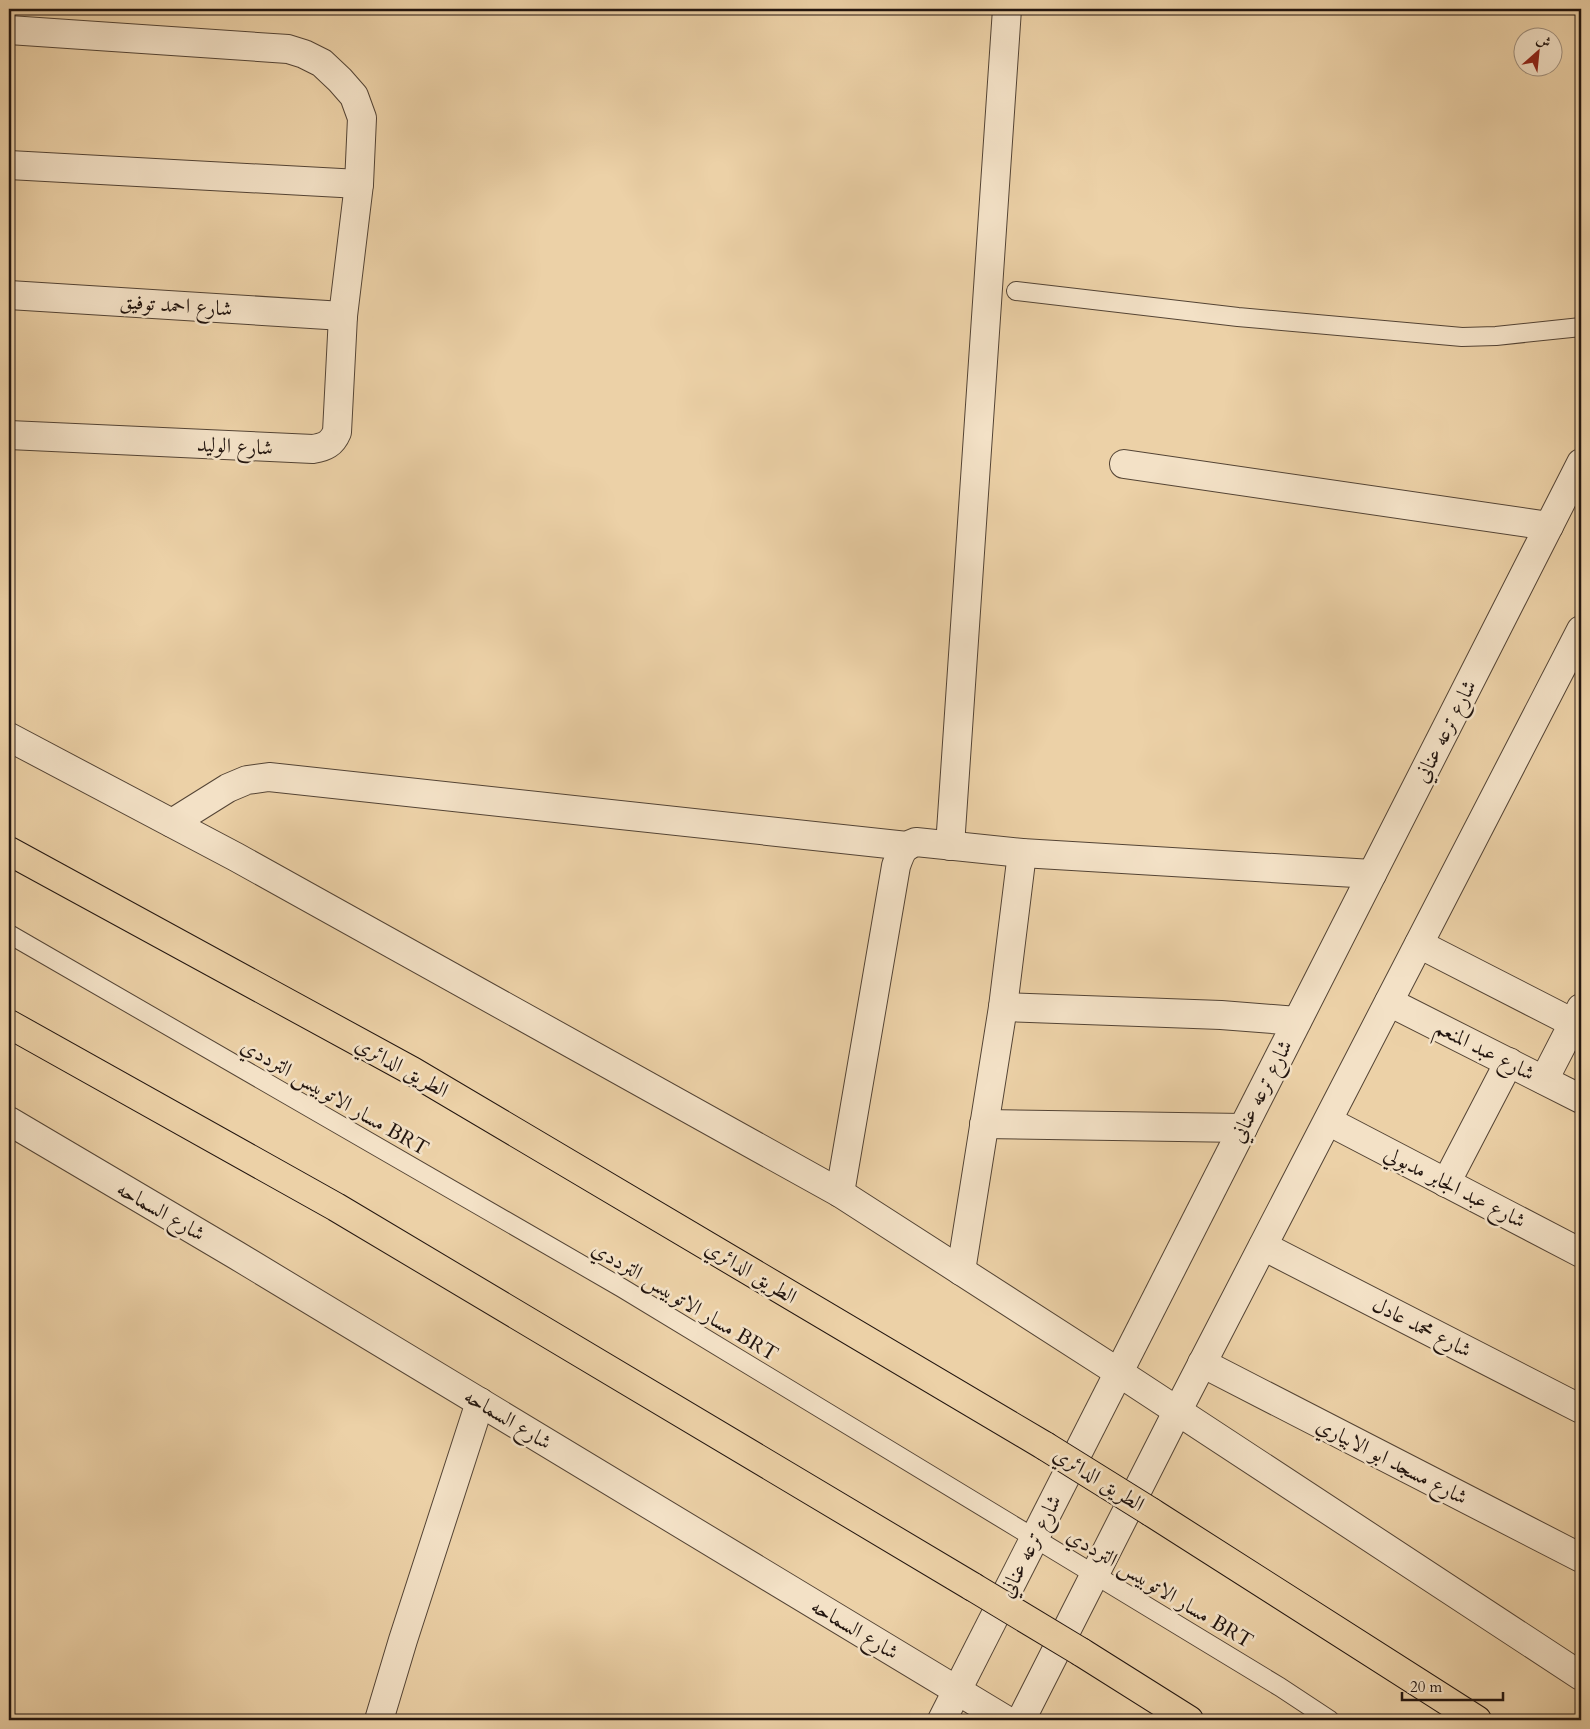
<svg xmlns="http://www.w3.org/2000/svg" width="1590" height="1729" font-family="Cardo,Amiri,serif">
	<rect width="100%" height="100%" fill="#ecd1a7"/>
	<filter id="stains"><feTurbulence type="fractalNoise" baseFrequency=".004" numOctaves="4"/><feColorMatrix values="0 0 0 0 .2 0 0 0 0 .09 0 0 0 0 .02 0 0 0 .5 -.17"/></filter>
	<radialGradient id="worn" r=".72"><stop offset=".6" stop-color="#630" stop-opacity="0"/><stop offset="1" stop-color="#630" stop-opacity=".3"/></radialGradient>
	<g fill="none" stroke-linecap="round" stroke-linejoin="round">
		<!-- service casing -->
		<g stroke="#544435" stroke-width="20">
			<g id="service">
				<path d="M1016 291 1238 317 1462 337 1496 336 1581 327"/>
				<path d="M9 934 622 1288 1280 1687 1330 1720"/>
			</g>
		</g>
		<!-- minor casing -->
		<g stroke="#544435" stroke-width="30">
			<g id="minor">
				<path d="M9 30 288 49 304 54 322 63 340 80 354 96 362 118 359 184 343 316 337 432C332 444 325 447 313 449L9 435"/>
				<path d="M9 165 359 184"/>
				<path d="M9 295 343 316"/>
				<path d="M1124 464 1549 526"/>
				<path d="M9 737 236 857 840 1193 1118 1372 1581 1676"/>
				<path d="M172 823 228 788 247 780 269 777 907 846"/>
				<path d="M950 846 1007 9"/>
				<path d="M1419 944 1581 1027"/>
				<path d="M1389 1002 1581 1099"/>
				<path d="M1003 1007 1221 1015 1297 1021"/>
				<path d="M1544 1080 1581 1008"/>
				<path d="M9 1121 236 1255 1006 1720"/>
				<path d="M1328 1121 1581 1253"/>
				<path d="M984 1124 1243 1128"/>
				<path d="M1446 1183 1509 1062"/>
				<path d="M840 1193 896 866C901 852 902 847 916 842L1022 853 1372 874"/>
				<path d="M1263 1246 1581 1409"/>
				<path d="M961 1271 1003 1007 1022 853"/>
				<path d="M1202 1363 1581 1558"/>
				<path d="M379 1720 403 1640 480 1402"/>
				<path d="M942 1720 1581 463"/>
				<path d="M1021 1720 1177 1412 1581 630"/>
			</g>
		</g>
		<!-- motorway casing -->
		<g stroke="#22150f" stroke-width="30">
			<g id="motorway">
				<path d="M9 851 412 1071 1045 1446"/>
				<path d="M9 1024 336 1207 973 1587"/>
				<path d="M1151 1512 1477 1720"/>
				<path d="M1081 1652 1189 1720"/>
			</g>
		</g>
		<!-- service -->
		<use href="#service" stroke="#f3e1c6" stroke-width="18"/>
		<!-- minor -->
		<use href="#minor" stroke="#f3e1c6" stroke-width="28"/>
		<!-- motorway -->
		<use href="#motorway" stroke="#ecd1a7" stroke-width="28"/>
		<!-- motorway-bridge casing -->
		<g stroke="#22150f" stroke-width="30" stroke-linecap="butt">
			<g id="motorway-bridge">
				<path d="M1045 1446 1151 1512"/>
				<path d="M973 1587 1081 1652"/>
			</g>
		</g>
		<!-- motorway-bridge -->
		<use href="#motorway-bridge" stroke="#ecd1a7" stroke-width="28"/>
	</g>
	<g text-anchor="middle" stroke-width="5" stroke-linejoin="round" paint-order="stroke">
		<!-- street labels -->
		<g font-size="21" fill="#22150f" stroke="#f3e1c6">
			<text transform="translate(176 305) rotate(4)" y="7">شارع احمد توفيق</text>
			<text transform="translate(235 446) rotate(3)" y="7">شارع الوليد</text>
			<text transform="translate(1445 731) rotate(-63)" y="7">شارع ترعه عناني</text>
			<text transform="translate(1485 1050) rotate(27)" y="7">شارع عبد المنعم</text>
			<text transform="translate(402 1067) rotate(29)" y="7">الطريق الدائري</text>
			<text transform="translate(1261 1091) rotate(-63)" y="7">شارع ترعه عناني</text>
			<text transform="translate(335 1097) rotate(30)" y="7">مسار الاتوبيس الترددي BRT</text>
			<text transform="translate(1455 1187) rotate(27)" y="7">شارع عبد الجابر مدبولي</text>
			<text transform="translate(161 1211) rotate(30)" y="7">شارع السماحه</text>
			<text transform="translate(751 1272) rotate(31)" y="7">الطريق الدائري</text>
			<text transform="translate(685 1301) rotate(31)" y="7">مسار الاتوبيس الترددي BRT</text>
			<text transform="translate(1422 1327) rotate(27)" y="7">شارع محمد عادل</text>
			<text transform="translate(508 1419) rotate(31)" y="7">شارع السماحه</text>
			<text transform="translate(1392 1461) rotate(27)" y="7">شارع مسجد ابو الابياري</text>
			<text transform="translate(1099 1479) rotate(32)" y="7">الطريق الدائري</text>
			<text transform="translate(1030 1546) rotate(-63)" y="7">شارع ترعه عناني</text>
			<text transform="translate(1160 1588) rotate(31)" y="7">مسار الاتوبيس الترددي BRT</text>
			<text transform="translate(855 1629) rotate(31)" y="7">شارع السماحه</text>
		</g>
	</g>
	<!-- margin -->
	<rect width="1590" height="1729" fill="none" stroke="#ecd1a7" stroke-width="30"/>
	<rect x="10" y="10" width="1570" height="1709" fill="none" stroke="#22150f" stroke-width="2.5"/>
	<rect x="15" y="15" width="1560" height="1699" fill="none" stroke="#22150f"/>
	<!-- north arrow -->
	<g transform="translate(1538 52) rotate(27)"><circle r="24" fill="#f3e1c6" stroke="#9f8f7d"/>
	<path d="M0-4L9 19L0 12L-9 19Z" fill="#8f2418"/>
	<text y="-8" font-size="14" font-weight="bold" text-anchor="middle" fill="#22150f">ش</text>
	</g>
	<!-- scale -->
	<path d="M1402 1692v8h101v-8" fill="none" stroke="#22150f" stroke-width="2.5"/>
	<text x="1410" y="1692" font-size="15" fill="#22150f" stroke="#f3e1c6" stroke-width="4" paint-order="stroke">20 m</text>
	<rect width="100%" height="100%" filter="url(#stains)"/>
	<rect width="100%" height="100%" fill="url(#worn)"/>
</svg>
